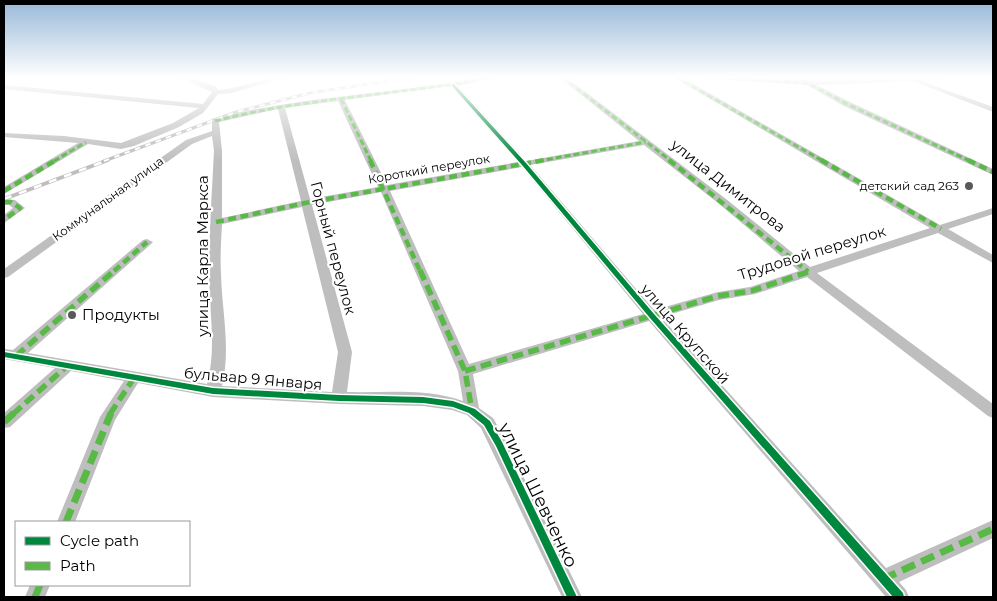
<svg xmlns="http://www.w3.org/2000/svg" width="997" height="601" font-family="Montserrat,sans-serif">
	<rect width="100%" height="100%" fill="#fff"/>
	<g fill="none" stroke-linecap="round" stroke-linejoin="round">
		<!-- minor -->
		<g fill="#bebebe" fill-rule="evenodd">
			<path d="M179 77H188L215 86 218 90C242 88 264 77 288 77L231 93 218 94 203 113 179 127 134 146 121 149 88 144 4 194V187L78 143 4 137V133L64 136 121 143 173 123 199 108 4 89V85L203 104 212 92Z"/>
			<path d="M484 77H497L458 86 526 161 639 141 559 77H566L726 199 810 267 930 228 673 77H681L940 225 993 208V214L948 229 993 255V263L938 233 817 273 993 404V418L988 416 807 277 755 294 719 300 661 317 886 568 993 520V538L899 582 906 590 909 597H886L649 321 473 374 479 408 493 418 505 439 582 597H562L481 428 467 415 452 410 423 406 339 404 213 397 138 383 115 420 75 522H57L100 417 124 381 71 371 10 427 4 428V413L55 368 4 359V349L13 350 143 240 147 239 153 242 151 244 28 353 207 384C217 347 209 311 209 274 209 233 212 192 214 151L212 136 192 144 8 277 4 278V269L186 140 212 131V119C301 96 394 94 484 77ZM441 87H451L518 162 387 185 345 100ZM338 101 378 187 310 199 285 108ZM278 109 301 201 222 218V151L219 122ZM644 145 718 203 799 271 750 287 718 292 654 310 530 165ZM522 167 643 314 469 364 390 191ZM381 192 458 371 463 401C427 388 384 393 347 392L352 352 312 205ZM302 207 338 352 332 392 222 386C231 348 222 312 221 274 220 258 221 241 222 224Z"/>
			<path d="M709 77 828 81 946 77 943 79 921 81 993 107V112L913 81 817 85 850 102 993 169V175L844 106 807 85 712 79Z"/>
			<path d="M4 199 15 200 25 208 4 223V215L13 208 9 205H4Z"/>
			<path d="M30 585H50L45 597H25Z"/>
		</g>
		<!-- rail-far1 casing -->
		<g stroke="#bebebe" stroke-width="3">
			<g id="rail-far1">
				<path d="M731 77 801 79 892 77"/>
				<path d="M104 161 236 112 310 93 414 77"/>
			</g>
		</g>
		<!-- rail casing -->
		<g stroke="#bebebe" stroke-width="4">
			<path id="rail" d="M4 199 108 160"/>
		</g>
		<!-- rail-far1 -->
		<use href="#rail-far1" stroke="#fff" stroke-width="2" stroke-dasharray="5.5" stroke-linecap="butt"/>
		<!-- rail -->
		<use href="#rail" stroke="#fff" stroke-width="2.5" stroke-dasharray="8" stroke-linecap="butt"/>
		<!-- quiet-far3 -->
		<g stroke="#58b947" stroke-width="3" stroke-dasharray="6 3" stroke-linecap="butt">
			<path d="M562 77 671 161"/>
			<path d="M676 77 823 161"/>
			<path d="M712 77 808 83 847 104 970 161"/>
			<path d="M800 78 825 77"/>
			<path d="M341 99 371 161"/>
			<path d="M215 121C306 97 402 95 494 77"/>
			<path d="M54 161 86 142"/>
			<path d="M538 161 646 142"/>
		</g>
		<!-- quiet-far2 -->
		<g stroke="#58b947" stroke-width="4.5" stroke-dasharray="8 4.5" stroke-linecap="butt">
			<path d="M370 160 420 271"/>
			<path d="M669 160 807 271"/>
			<path d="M821 160 941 229"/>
			<path d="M968 160 993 172"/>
			<path d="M4 191 56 160"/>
			<path d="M4 202H11L20 208 4 220"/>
			<path d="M216 222 305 203 545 160"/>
			<path d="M114 271 147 242"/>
		</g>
		<!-- quiet-far1 -->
		<g stroke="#58b947" stroke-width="5.5" stroke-dasharray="11 5.5" stroke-linecap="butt">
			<path d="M420 270 465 371 472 411"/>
			<path d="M805 270 808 272"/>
			<path d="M16 356 115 270"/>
			<path d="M465 371 718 296 751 291 808 272"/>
			<path d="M13 414 67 366"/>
			<path d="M110 414 134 378"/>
		</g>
		<!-- quiet -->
		<g stroke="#58b947" stroke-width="7" stroke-dasharray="14 7" stroke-linecap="butt">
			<path d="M4 422 14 413"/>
			<path d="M66 522 111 413"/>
			<path d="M883 579 993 529"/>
			<path d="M35 597 40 585"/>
		</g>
		<!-- cycleway casing -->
		<g stroke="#fff" stroke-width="3">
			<g id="cycleway">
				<path d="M452 84H454L526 163 654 314 903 593 904 597H893L650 318 522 165 452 86Z"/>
				<path d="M4 352 213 388 339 395 423 397 453 401 475 409 490 421 502 442 577 597H567L496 446 484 425 469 413 453 407 423 403 339 401 213 394 4 357Z"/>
			</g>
		</g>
		<!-- cycleway -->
		<use href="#cycleway" fill="#00873e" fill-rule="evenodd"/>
	</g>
	<!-- sky -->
	<linearGradient id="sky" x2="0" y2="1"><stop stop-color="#97b8d8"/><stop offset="0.48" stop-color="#fff"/><stop offset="1" stop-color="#fff" stop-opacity="0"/></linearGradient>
	<rect width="997" height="161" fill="url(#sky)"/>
	<!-- markers -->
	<g fill="#595959" stroke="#fff" stroke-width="2">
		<circle cx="969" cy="186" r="5"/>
		<circle cx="72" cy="315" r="5"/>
	</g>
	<g text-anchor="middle" stroke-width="4.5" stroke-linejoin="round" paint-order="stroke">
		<!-- far-street labels -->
		<g font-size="12" fill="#000" stroke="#fff">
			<text transform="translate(429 169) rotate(-10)" y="4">Короткий переулок</text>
			<text transform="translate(108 199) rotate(-36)" y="4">Коммунальная улица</text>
		</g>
		<!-- far-poi labels -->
		<g font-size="12" fill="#000" stroke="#fff" text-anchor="end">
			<text x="959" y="190">детский сад 263</text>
		</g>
		<!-- street labels -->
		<g font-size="15" fill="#000" stroke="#fff">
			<text transform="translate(728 186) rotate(38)" y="5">улица Димитрова</text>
			<text transform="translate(333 248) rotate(75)" y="5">Горный переулок</text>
			<text transform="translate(812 253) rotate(-17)" y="5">Трудовой переулок</text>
			<text transform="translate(203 256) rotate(-90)" y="5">улица Карла Маркса</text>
			<text transform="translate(685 334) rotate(49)" y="5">улица Крупской</text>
			<text transform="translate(253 379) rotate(5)" y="5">бульвар 9 Января</text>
		</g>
		<!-- poi labels -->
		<g font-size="15" fill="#000" stroke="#fff" text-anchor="start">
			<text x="82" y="320">Продукты</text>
		</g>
		<!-- near-street labels -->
		<g font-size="18" fill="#000" stroke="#fff">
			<text transform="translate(538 495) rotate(64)" y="6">улица Шевченко</text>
		</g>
	</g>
	<!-- border -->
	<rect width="997" height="601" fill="none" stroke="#000000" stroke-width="10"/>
	<!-- legend -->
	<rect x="15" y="521" width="175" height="65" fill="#ffffff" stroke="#999999"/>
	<rect x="25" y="537" width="25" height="8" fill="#00873e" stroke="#999999"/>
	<text x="60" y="546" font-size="15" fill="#000000">Cycle path</text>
	<rect x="25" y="562" width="25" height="8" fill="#58b947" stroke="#999999"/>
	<text x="60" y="571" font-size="15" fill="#000000">Path</text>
</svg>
